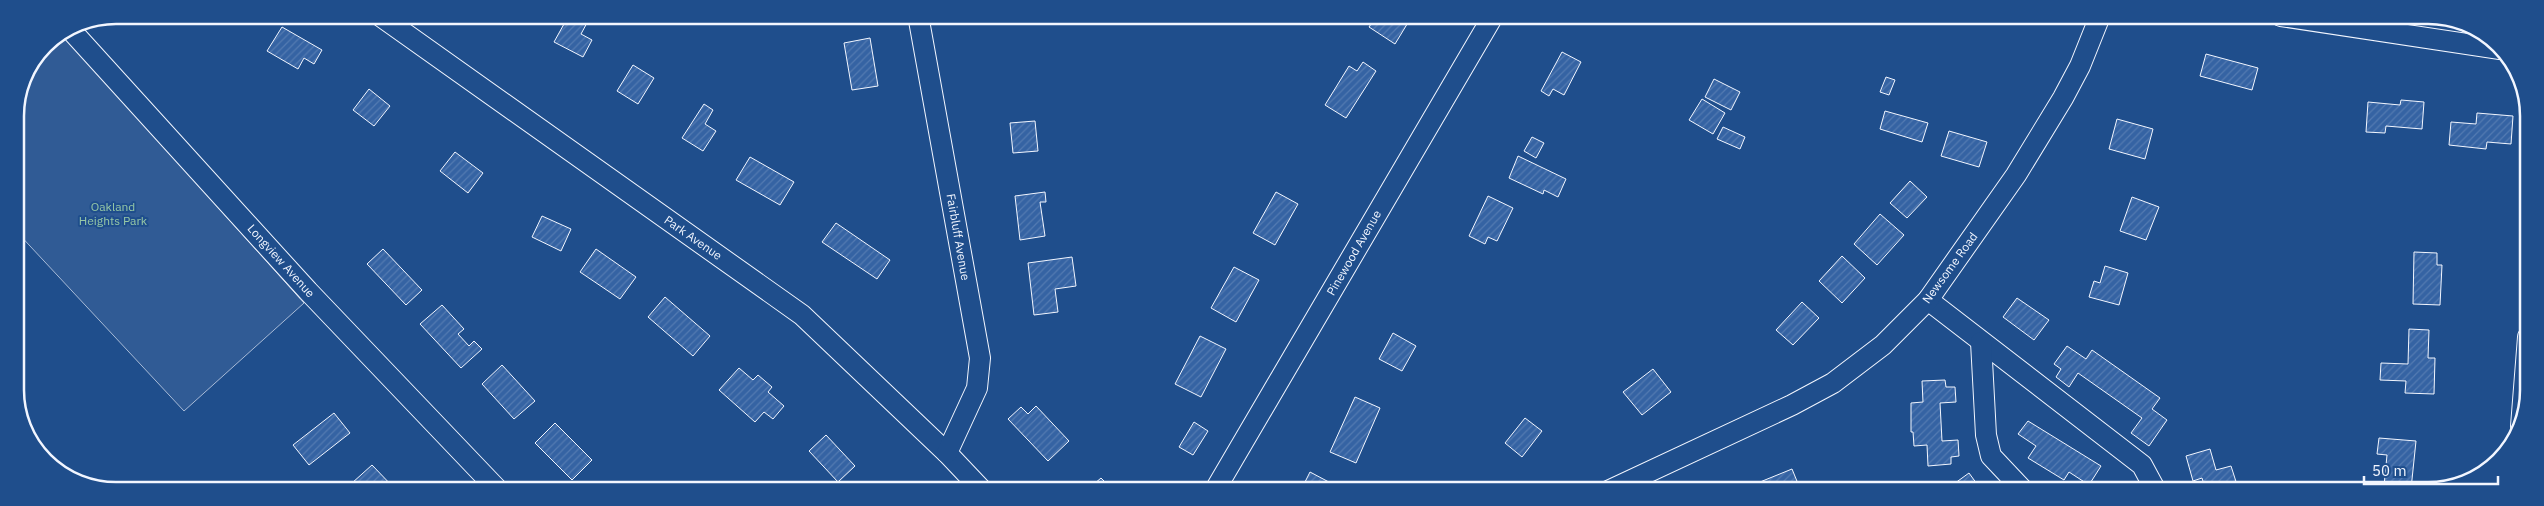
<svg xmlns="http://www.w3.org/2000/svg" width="2544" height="506" font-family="'IBM Plex Sans',sans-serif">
	<defs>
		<pattern id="building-hatch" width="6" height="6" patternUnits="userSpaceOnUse" patternTransform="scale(1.25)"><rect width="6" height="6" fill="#3563a3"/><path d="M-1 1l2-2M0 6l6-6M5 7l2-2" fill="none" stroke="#537ab1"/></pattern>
	</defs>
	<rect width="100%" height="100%" fill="#1f4e8c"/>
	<!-- park -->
	<path fill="#305b95" stroke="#a8bbd7" d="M61 33 304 303 184 411 16 231C16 195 9 104 24 75 33 58 45 44 61 33Z"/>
	<!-- building -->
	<g fill="url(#building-hatch)" stroke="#f2f6ff">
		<path d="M569 15H576L588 21 581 34 592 40 583 57 554 42Z"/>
		<path d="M1377 15 1412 16 1395 44 1369 27Z"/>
		<path d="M282 27 322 50 314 64 304 58 298 69 267 51Z"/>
		<path d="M870 38 878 86 852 90 844 43Z"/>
		<path d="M1562 52 1581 62 1564 95 1553 89 1549 96 1541 91Z"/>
		<path d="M2206 54 2258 68 2252 90 2200 76Z"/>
		<path d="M1363 62 1376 71 1346 118 1325 105 1349 66 1357 71Z"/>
		<path d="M633 65 654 78 638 104 617 91Z"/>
		<path d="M1886 77 1895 80 1889 95 1880 92Z"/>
		<path d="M1714 79 1740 92 1731 110 1705 97Z"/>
		<path d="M369 89 390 106 374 126 353 110Z"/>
		<path d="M1702 99 1725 113 1713 134 1689 120Z"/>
		<path d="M2401 100 2424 102 2422 129 2386 126 2385 133 2366 132 2368 102 2400 105Z"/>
		<path d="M704 104 713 110 705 124 716 131 703 151 682 138Z"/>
		<path d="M1885 111 1928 123 1922 142 1880 129Z"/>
		<path d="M2477 113 2513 116 2511 144 2487 142 2486 149 2449 145 2451 122 2476 124Z"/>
		<path d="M2117 119 2153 129 2145 159 2109 149Z"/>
		<path d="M1035 121 1038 151 1013 153 1010 123Z"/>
		<path d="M1723 127 1745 137 1740 149 1717 139Z"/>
		<path d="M1949 131 1987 142 1979 167 1941 156Z"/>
		<path d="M1532 137 1544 143 1536 158 1524 151Z"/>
		<path d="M455 152 483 173 468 193 440 171Z"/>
		<path d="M1518 156 1566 179 1558 197 1544 190 1543 194 1509 178Z"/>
		<path d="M750 157 794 182 780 205 736 180Z"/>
		<path d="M1910 181 1927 197 1907 218 1890 203Z"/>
		<path d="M1045 192 1046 202H1040L1045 236 1020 240 1015 196Z"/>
		<path d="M1276 192 1298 204 1275 245 1253 233Z"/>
		<path d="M1488 196 1513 208 1497 241 1488 237 1485 244 1469 236Z"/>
		<path d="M2132 197 2159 207 2146 240 2120 231Z"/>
		<path d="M1880 214 1904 235 1877 265 1854 244Z"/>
		<path d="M542 216 571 229 561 251 532 237Z"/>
		<path d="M836 223 890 260 877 279 822 242Z"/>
		<path d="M383 249 422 290 406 305 367 264Z"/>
		<path d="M596 249 636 277 620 299 580 272Z"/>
		<path d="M2414 252 2437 253V265H2442L2440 305 2413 304Z"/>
		<path d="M1842 256 1865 278 1842 303 1819 281Z"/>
		<path d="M1072 257 1076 286 1055 289 1058 312 1034 315 1028 263Z"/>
		<path d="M2105 266 2128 273 2119 305 2089 297 2094 281 2100 283Z"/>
		<path d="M1234 267 1259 280 1236 322 1211 308Z"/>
		<path d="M665 297 710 336 693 356 648 317Z"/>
		<path d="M2017 298 2049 320 2034 340 2003 317Z"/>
		<path d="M1802 302 1819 318 1793 345 1776 330Z"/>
		<path d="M442 305 464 329 458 334 469 346 474 341 482 349 461 368 420 324Z"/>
		<path d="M2409 329 2429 330 2428 358H2435L2434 394 2405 393 2406 381 2380 380 2381 363 2408 364Z"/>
		<path d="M1393 333 1416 346 1402 371 1379 359Z"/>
		<path d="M1200 336 1226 349 1201 397 1175 384Z"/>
		<path d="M2067 346 2086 359 2092 350 2160 398 2152 409 2167 420 2149 446 2131 433 2142 418 2078 373 2069 387 2056 377 2061 369 2054 364Z"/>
		<path d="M502 365 535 401 514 419 482 384Z"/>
		<path d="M739 368 753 380 758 375 772 387 768 392 784 406 773 419 764 412 755 422 719 390Z"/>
		<path d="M1653 369 1671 392 1642 415 1623 392Z"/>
		<path d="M1945 380 1946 387H1955L1956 402 1940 403 1942 441 1958 440 1959 456 1951 457V464L1928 466 1927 445 1914 446 1913 432H1911V403L1923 402 1922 381Z"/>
		<path d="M1355 397 1380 408 1356 463 1330 452Z"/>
		<path d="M1036 406 1069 441 1048 461 1008 419 1021 407 1028 414Z"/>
		<path d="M334 413 350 433 309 465 293 445Z"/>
		<path d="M1525 418 1542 431 1522 457 1505 443Z"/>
		<path d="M2028 421 2101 466 2089 485 2069 472 2064 480 2028 458 2036 446 2018 434Z"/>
		<path d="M1194 422 1208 431 1193 455 1179 447Z"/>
		<path d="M555 423 592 460 572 480 535 443Z"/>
		<path d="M826 435 855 466 838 482 809 451Z"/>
		<path d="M2379 438 2416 441 2411 489 2384 486 2387 455 2377 454Z"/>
		<path d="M2210 449 2216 470 2231 466 2239 491H2206L2202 478 2193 481 2186 456Z"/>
		<path d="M372 465 396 490H359L352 483Z"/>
		<path d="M1792 469 1801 491H1764L1760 482Z"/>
		<path d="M1310 472 1342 489 1341 490H1301Z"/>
		<path d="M1969 473 1982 491H1954L1951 486Z"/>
		<path d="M1101 478 1113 490H1087Z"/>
		<path d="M2127 485 2128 491H2107Z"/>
	</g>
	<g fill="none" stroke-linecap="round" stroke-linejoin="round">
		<!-- minor casing -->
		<g stroke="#f2f6ff" stroke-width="22">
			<g id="minor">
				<path d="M379 15 802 315 947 453 982 490"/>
				<path d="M918 15 980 358 977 388 947 453"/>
				<path d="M2281 16 2500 49"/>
				<path d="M69 28 308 291 498 490"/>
				<path d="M1928 300 2142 465 2156 491"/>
				<path d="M1981 342 1986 435 1991 456 2024 491"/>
				<path d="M2521 426 2528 337"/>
				<path d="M1215 490 1493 16"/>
				<path d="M1608 491 1792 405 1833 383 1883 345 1928 300 2016 175 2063 98 2080 66 2100 16"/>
			</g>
		</g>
		<!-- minor -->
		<use href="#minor" stroke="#1f4e8c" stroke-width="20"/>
	</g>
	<g text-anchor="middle" stroke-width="4" stroke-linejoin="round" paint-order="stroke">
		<!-- park labels -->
		<g font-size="12" fill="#97c8a6" stroke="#1f4e8c">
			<text x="113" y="211">Oakland<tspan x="113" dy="14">Heights Park</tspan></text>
		</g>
		<!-- street labels -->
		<g font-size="12" fill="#f2f6ff" stroke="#1f4e8c">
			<text transform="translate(958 237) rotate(80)" y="4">Fairbluff Avenue</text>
			<text transform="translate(693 238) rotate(35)" y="4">Park Avenue</text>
			<text transform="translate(1354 253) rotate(-60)" y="4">Pinewood Avenue</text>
			<text transform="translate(281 261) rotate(48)" y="4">Longview Avenue</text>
			<text transform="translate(1950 268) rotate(-54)" y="4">Newsome Road</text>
		</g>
	</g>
	<!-- crop -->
	<path d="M0 0H2544V506H0ZM116 24H2428A92 92 0 0 1 2520 116V390A92 92 0 0 1 2428 482H116A92 92 0 0 1 24 390V116A92 92 0 0 1 116 24Z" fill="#1f4e8c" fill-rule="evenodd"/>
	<path fill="none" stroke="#f2f6ff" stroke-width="2.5" d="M116 24H2428A92 92 0 0 1 2520 116V390A92 92 0 0 1 2428 482H116A92 92 0 0 1 24 390V116A92 92 0 0 1 116 24Z"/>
	<!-- scale -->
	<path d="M2364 476v8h134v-8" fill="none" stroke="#f2f6ff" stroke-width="2.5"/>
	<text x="2372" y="476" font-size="15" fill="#f2f6ff" stroke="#1f4e8c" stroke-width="4" paint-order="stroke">50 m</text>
</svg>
